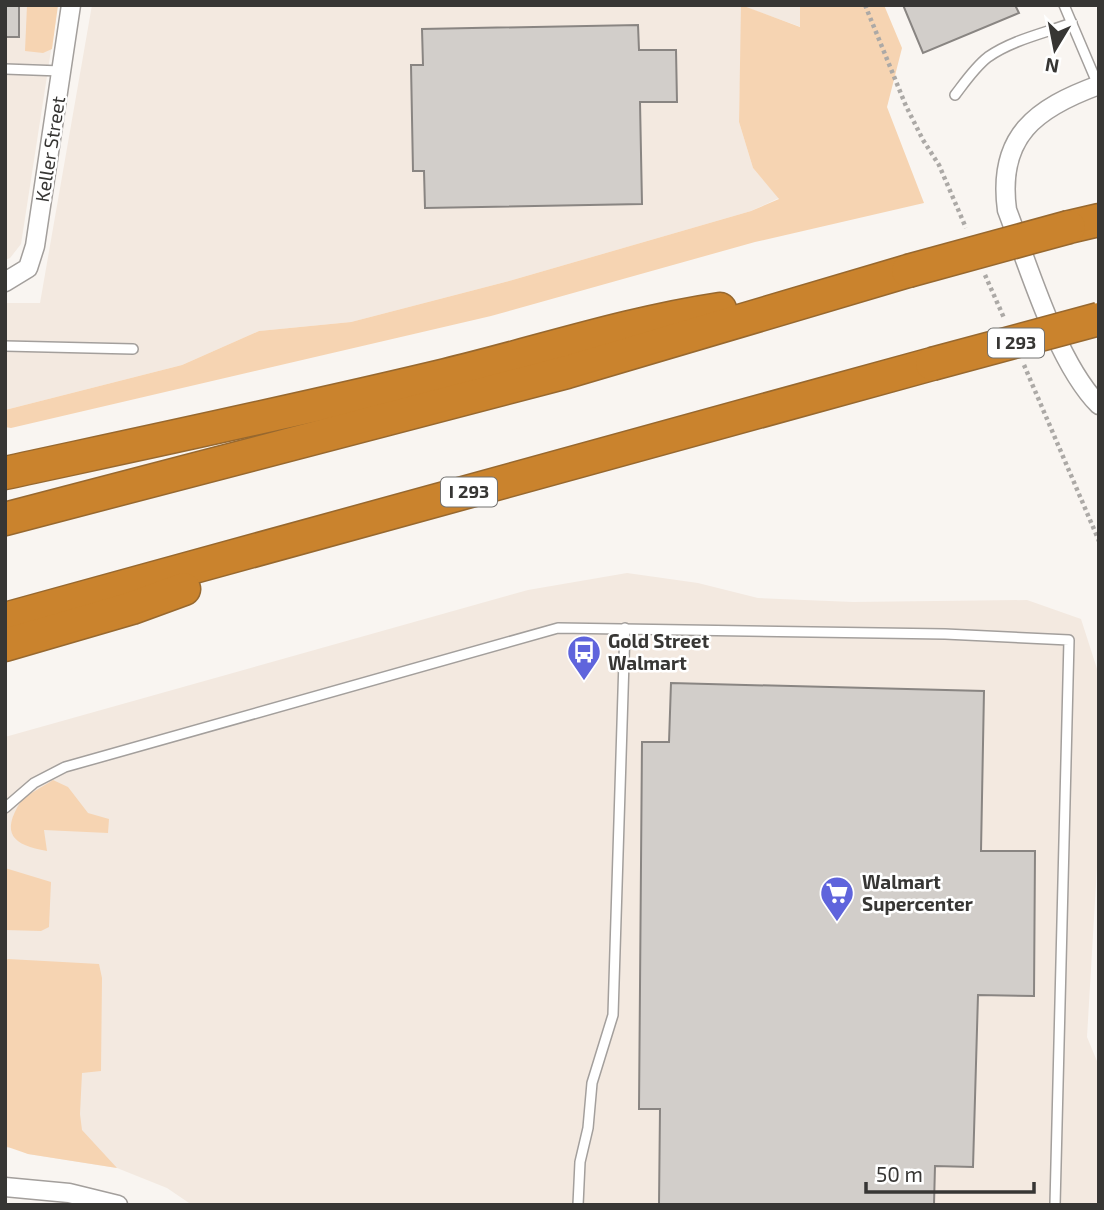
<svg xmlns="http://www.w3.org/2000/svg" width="1104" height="1210" font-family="'Exo 2',sans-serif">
	<rect width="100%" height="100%" fill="#f9f5f1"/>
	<!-- built -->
	<g fill="#f3e9e0">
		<path d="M5 5H58L21 244 10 258 5 260Z"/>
		<path d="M92 5H800L801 27 742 6 739 122 753 168 779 198 751 211 509 281 351 322 259 331 182 365 5 410V303H40Z"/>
		<path d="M627 573 698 583 758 598 853 602 1027 600 1081 619 1099 675 1098 850 1087 1037 1099 1066V1205H192L167 1188 117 1168 28 1154 14 1147 5 1148V737L528 590Z"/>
	</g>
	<!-- green -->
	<g fill="#f6d4b2">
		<path d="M27 5H58L52 49 43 53 25 51Z"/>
		<path d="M741 5 800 27V5H884L902 48 887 107 924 203 755 242 491 316 11 428 5 427V410L182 365 259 331 351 322 509 281 751 211 779 199 753 168 739 122Z"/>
		<path d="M53 780 68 787 88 813 109 819 108 833 44 830 47 851C13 845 0 834 21 801 29 793 43 787 53 780Z"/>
		<path d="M5 868 51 882 49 927 41 931 5 930Z"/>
		<path d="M8 959 99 964 102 978 101 1071 82 1073 80 1114 82 1130 117 1168 28 1154 5 1146V961Z"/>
	</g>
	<!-- building -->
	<g fill="#d2ceca" stroke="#898582" stroke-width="2">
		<rect x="5" y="5" width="14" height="32"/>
		<path d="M903 5H1015L1019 13 923 53Z"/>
		<path d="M638 25 639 50H676L677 102H640L642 204 425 208 424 171H413L411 65H423L422 29Z"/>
		<path d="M671 683 984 691 981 851H1035L1034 996 978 995 973 1167 935 1166 934 1205H659L660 1109H639L642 742H669Z"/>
	</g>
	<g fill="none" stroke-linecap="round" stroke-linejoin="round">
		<!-- service casing -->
		<g stroke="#a39f9c" stroke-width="12">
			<g id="service">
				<path d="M1064 5 1098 85"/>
				<path d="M5 69 61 71"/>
				<path d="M955 95C965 82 975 67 988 57 1012 40 1045 33 1072 23"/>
				<path d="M5 346 133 349"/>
				<path d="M5 808 34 783 65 767 558 628 945 634 1069 640 1055 1205"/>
				<path d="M578 1205 580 1162 588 1128 592 1083 613 1015 625 628"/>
			</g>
		</g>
		<!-- minor casing -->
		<g stroke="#a39f9c" stroke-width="21">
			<g id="minor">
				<path d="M1099 85C1036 108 997 136 1007 210 1028 265 1057 363 1099 405"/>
				<path d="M5 282 28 268 35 246 71 5"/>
				<path d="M5 1187 69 1193 118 1205"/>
			</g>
		</g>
		<!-- motorway casing -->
		<g stroke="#97682f" stroke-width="35">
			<g id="motorway">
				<path d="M1069 227 1099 220"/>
				<path d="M5 473C153 441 300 410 446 375 537 353 627 323 720 309"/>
				<path d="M5 519 567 372 908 271"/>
				<path d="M5 619 932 364"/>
				<path d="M5 645 132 608 184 589"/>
			</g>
		</g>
		<!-- path -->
		<g stroke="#aca9a6" stroke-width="4.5" stroke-dasharray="3.5 3.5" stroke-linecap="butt">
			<path d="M865 5 906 106 923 140 939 165 966 228"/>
			<path d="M985 275 1004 318"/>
			<path d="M1024 365 1099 541"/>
		</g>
		<!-- service -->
		<use href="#service" stroke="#fff" stroke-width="9"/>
		<!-- minor -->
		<use href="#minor" stroke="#fff" stroke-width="18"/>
		<!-- motorway -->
		<use href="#motorway" stroke="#ca832d" stroke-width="32"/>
		<!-- motorway-bridge casing -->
		<g stroke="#97682f" stroke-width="35" stroke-linecap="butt">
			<g id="motorway-bridge">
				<path d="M908 271 1069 227"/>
				<path d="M932 364 1099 319"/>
			</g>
		</g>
		<!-- motorway-bridge -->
		<use href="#motorway-bridge" stroke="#ca832d" stroke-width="32"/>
	</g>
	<!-- icons -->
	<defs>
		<g id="bus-pin" transform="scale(1.75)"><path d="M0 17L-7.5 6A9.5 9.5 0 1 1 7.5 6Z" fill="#5f64dc" stroke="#fff"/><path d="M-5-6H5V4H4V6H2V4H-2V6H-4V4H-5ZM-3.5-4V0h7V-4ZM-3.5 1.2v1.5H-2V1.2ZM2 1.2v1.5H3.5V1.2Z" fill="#fff"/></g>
		<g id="supermarket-pin" transform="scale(1.75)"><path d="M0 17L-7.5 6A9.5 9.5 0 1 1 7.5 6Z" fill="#5f64dc" stroke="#fff"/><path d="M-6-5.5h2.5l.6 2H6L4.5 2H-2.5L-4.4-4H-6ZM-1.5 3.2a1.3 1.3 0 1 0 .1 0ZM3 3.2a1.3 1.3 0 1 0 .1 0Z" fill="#fff"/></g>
	</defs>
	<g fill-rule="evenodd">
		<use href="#bus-pin" x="584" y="652"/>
		<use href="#supermarket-pin" x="837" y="893"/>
	</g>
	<g text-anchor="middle" stroke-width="5" stroke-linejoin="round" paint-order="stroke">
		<!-- shield labels -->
		<g fill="#fff" stroke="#737271" stroke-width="2">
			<rect x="988" y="328.5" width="56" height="29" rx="5"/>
			<rect x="441" y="477.5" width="56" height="29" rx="5"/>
		</g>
		<g font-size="18" font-weight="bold" fill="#373634">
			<text x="1016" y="349">I 293</text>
			<text x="469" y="498">I 293</text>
		</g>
		<!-- street labels -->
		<g font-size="19" fill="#373634" stroke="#fff">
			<text transform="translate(50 149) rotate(-81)" y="7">Keller Street</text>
		</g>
		<!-- poi labels -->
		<g font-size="19" font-weight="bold" fill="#373634" stroke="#fff" text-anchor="start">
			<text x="608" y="648">Gold Street<tspan x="608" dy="22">Walmart</tspan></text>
			<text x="862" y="889">Walmart<tspan x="862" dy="22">Supercenter</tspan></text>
		</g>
	</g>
	<!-- border -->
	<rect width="1104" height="1210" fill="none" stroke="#373634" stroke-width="14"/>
	<!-- north arrow -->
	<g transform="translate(1055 49) rotate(190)" stroke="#ffffff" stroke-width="5" paint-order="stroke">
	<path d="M0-5L12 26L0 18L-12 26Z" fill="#373634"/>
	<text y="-10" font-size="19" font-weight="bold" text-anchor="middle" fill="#373634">N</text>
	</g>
	<!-- scale -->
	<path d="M866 1182v10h168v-10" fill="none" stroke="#373634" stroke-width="3.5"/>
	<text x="876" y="1182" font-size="21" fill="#373634" stroke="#ffffff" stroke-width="5" paint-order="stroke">50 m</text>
</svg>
